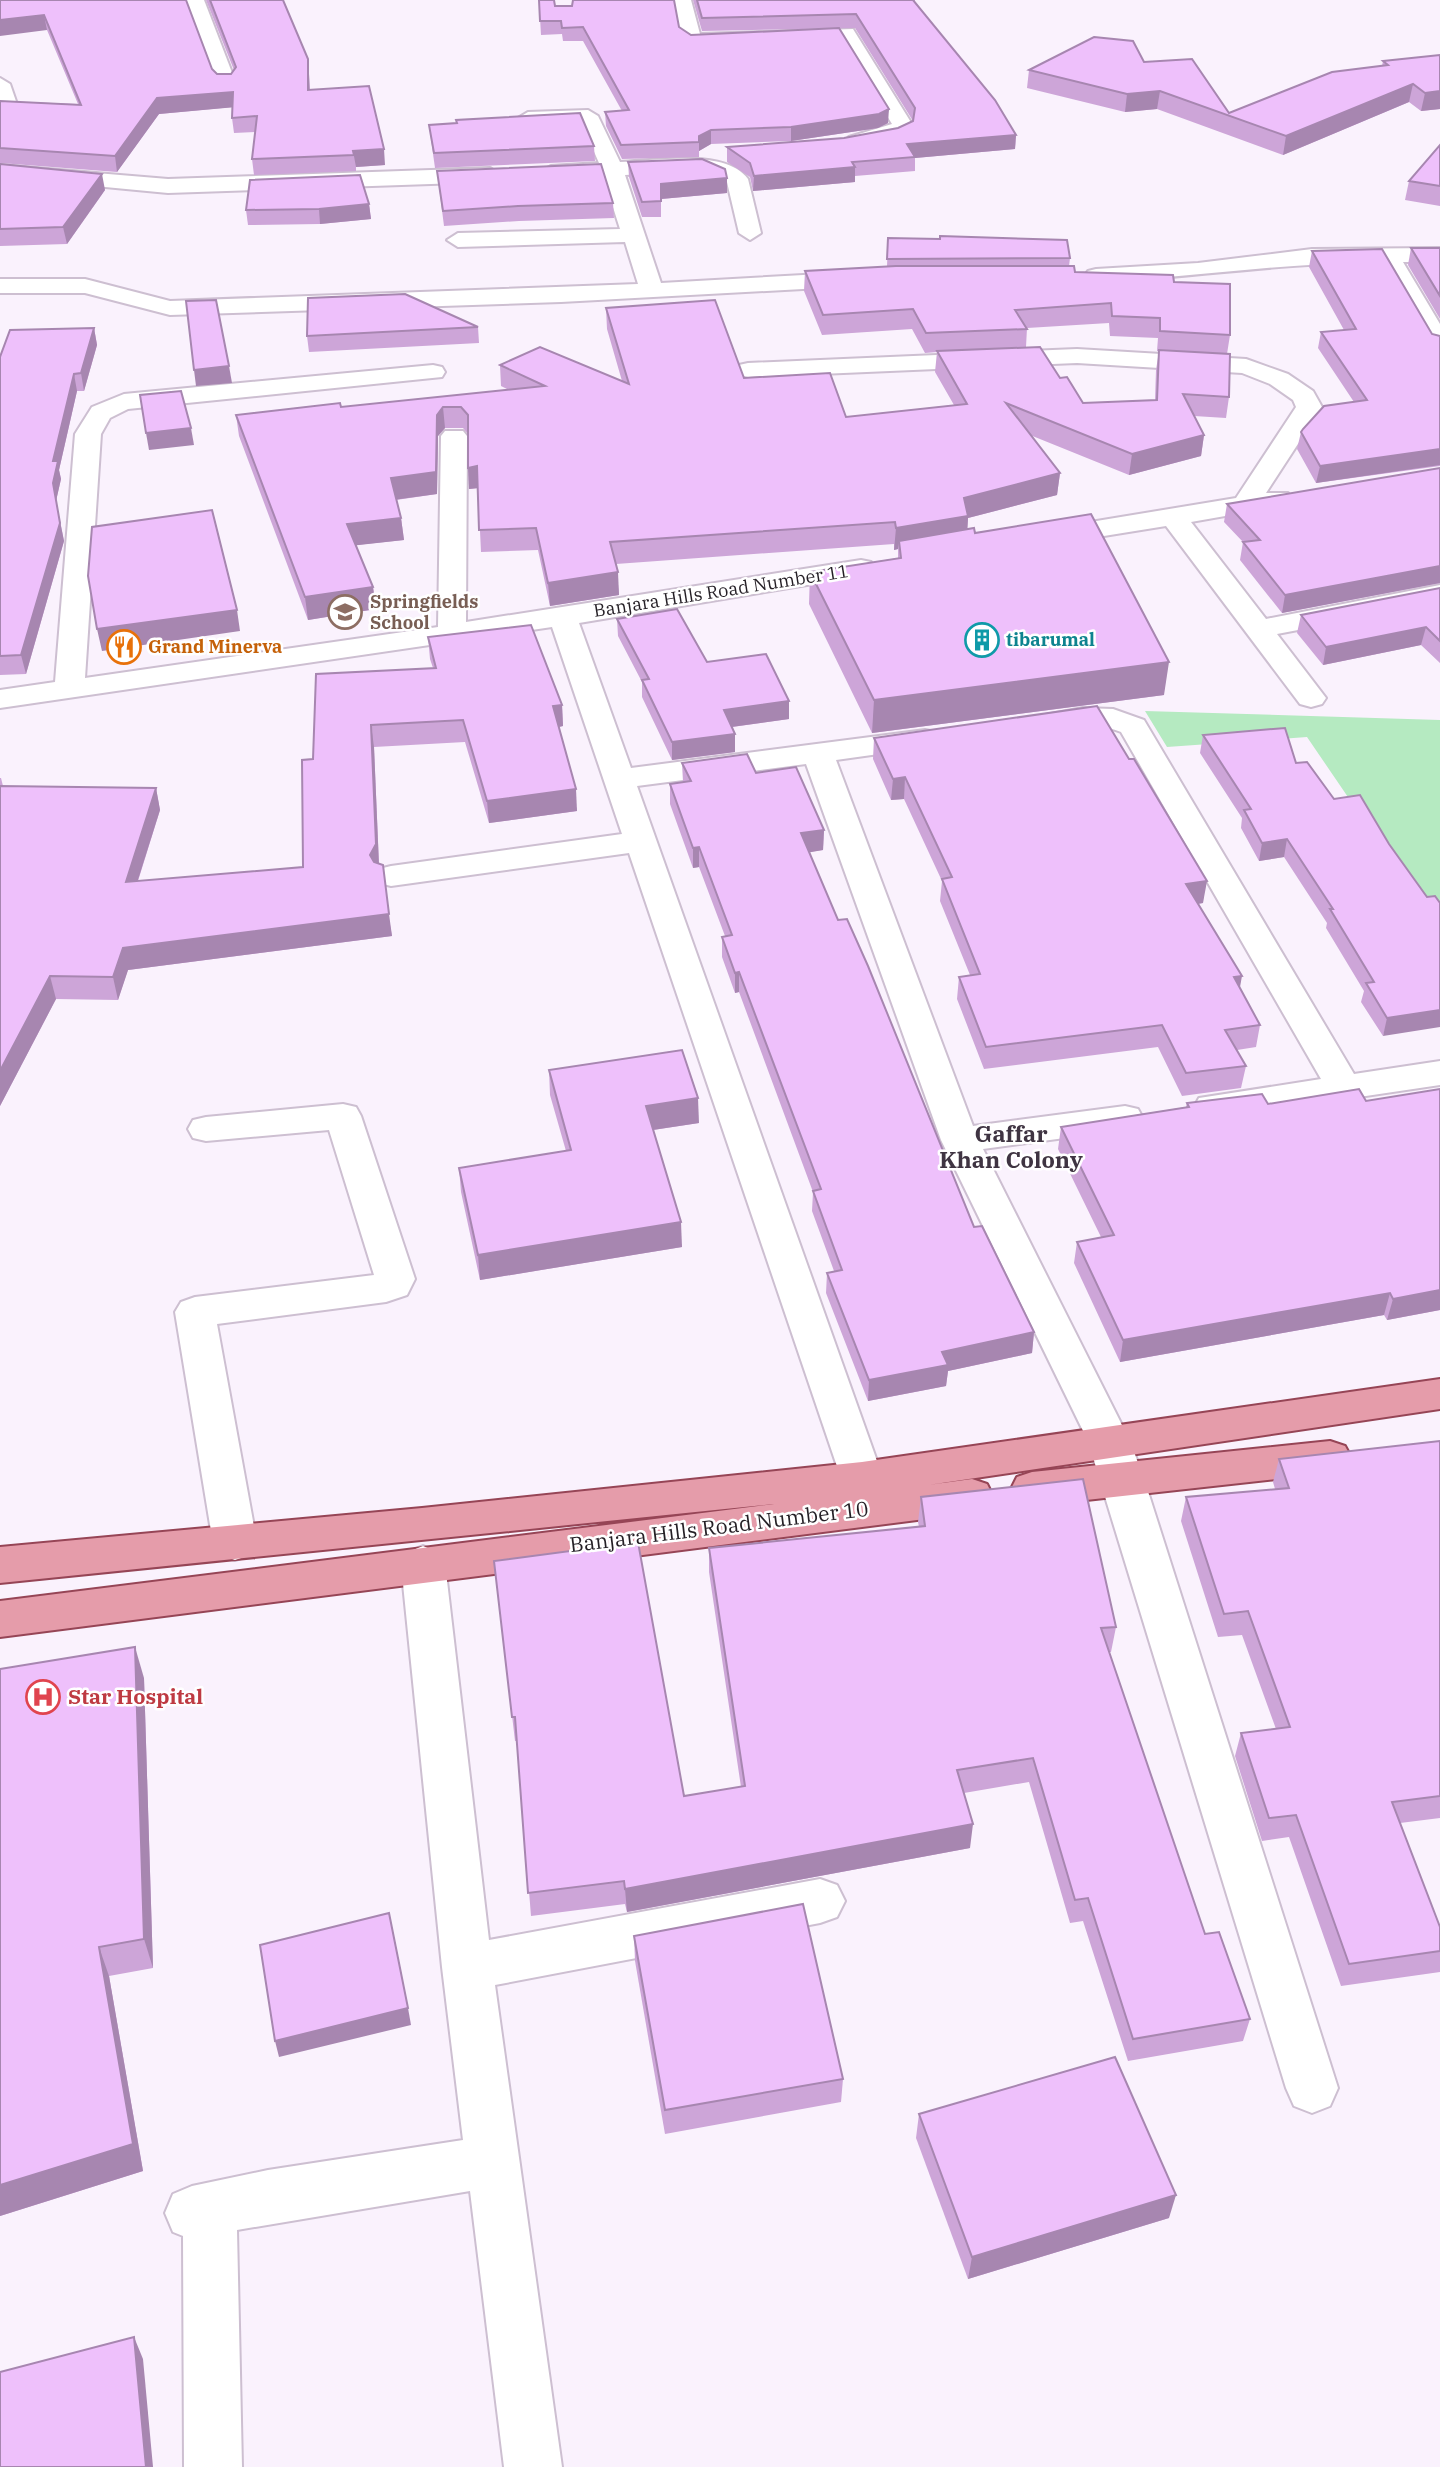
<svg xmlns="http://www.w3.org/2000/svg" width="1440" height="2467" font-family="'IBM Plex Serif',serif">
	<rect width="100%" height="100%" fill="#faf2fd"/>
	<!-- green -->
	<path fill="#b5eac1" d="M1145 711 1440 720V932L1307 737 1167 747Z"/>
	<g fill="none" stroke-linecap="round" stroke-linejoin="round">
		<!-- minor casing -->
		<g stroke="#cdbfd1" stroke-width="4">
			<g id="minor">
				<path d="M186 0H204L236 83 233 87H219L216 83Z"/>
				<path d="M673 0H691L700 34 853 29 912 124V130L909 134 856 147 849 145 845 141 849 137 892 124 840 39 692 46 682 40Z"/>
				<path d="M0 78 10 84 19 110 16 114 9 116 0 112Z"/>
				<path d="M588 110 598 116 620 162C653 161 726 148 748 179L761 233 750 240 739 233 727 182 703 171 625 175 661 283 858 272 866 274 870 279 866 284 858 286 561 302 170 315 85 293H0V279H85L170 301 638 284 625 242 458 247 447 240 458 233 620 229 603 176 551 178 540 172 551 166 599 163 581 122 528 124 518 118 528 112Z"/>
				<path d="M0 165 168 179 490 168 501 175 490 182 168 193 0 177Z"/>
				<path d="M1440 248V262H1403L1440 324V351L1431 349 1428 344 1380 262C1285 263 1191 277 1096 283L1088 281 1084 276 1088 271 1096 269 1198 263 1312 249Z"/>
				<path d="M1077 349 1246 359 1288 374 1313 391 1322 407 1266 493H1288L1292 499 1288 505 1191 522 1266 619 1440 585V603L1277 634 1326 698 1322 704 1311 707 1300 704 1166 526 1048 545 1038 543 1034 537 1038 531 1048 529 1236 498 1296 407 1293 400 1270 384 1242 373 1077 363 748 377 739 375 736 370 739 365 748 363Z"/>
				<path d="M433 365 442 367 445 372 442 377 128 409 110 418 101 434 85 678 438 627 441 436 445 431H463L467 436 466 622 861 560 871 562 875 568 871 574 861 576 579 623 631 768 925 730 936 732 940 739 936 746 836 760 973 1126 1125 1106 1138 1109 1143 1118 1138 1127 1125 1130 983 1149 1130 1441 1144 1479 1338 2088 1330 2106 1312 2113 1294 2106 1286 2088 1088 1441 941 1140 806 764 637 786 883 1478 877 1490 862 1494 847 1490 841 1478 629 853 391 886 379 883 375 876 379 869 391 866 622 834 552 627 0 708V690L55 682 75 434 92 407 124 394Z"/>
				<path d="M1083 708 1113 709 1144 720 1354 1074 1440 1061V1085L1212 1119 1199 1116 1194 1107 1199 1098 1321 1079 1121 732C1094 720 1068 735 1040 728L1036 722 1040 716Z"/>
				<path d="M343 1104 356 1107 361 1116 415 1279 407 1295 386 1302 217 1324 257 1543 250 1555 235 1560 220 1555 213 1543 175 1312 181 1302 195 1297 374 1275 329 1130 206 1141 193 1138 188 1129 193 1120 206 1117Z"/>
				<path d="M423 1546 438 1552 445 1564 489 1940 820 1879 837 1885 845 1901 837 1917 820 1923 495 1985 562 2467H504L470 2191 237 2230 242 2467H184L183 2236 173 2232 165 2213 173 2194 192 2186 268 2170 463 2140 442 1967 401 1564 408 1552Z"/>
			</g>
		</g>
		<!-- major casing -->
		<g stroke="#964556" stroke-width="4">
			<g id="major">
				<path d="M1440 1379V1409L928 1485 972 1479 987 1484 993 1496 987 1508 972 1513 0 1637V1601L774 1504 0 1583V1547L422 1508 862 1462Z"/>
				<path d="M1330 1441 1345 1446 1351 1457 1345 1468 1330 1473 1032 1506 1017 1501 1011 1489 1017 1477 1032 1472Z"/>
			</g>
		</g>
		<!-- minor -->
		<use href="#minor" fill="#fff" fill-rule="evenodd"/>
		<!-- major -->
		<use href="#major" fill="#e59caa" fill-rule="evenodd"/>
	</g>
	<!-- wall -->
	<g fill="#cda5d8" fill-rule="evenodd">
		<path d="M0 0 212 69 217 74H231L234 70 206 0H283L308 59 310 90 385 165 356 167V171L254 175 252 159 255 132 234 133 232 118 233 107 159 114 117 172 0 163V101L78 104 47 30Z"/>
		<path d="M539 0 555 6 679 27 691 35 888 123 878 128 791 141 711 144 699 151V157L622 159 606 126 605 112 622 111 583 41H563L562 34 541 35Z"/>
		<path d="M693 0H915V2L1016 135 1015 149 915 158V171L855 176V182L753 191 750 177 727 162V147L844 138 898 128 913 121 855 28 702 31Z"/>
		<path d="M1440 55V109L1421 111 1409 102 1283 155 1157 109 1125 112 1027 88 1029 70 1144 62 1229 113 1382 66 1383 61Z"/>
		<path d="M429 125 594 146 595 161 435 168Z"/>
		<path d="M1440 145V206L1405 200 1409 181Z"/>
		<path d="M628 162 727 178V193L661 199V217H642L629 177Z"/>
		<path d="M0 164 105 190 67 244 0 246Z"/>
		<path d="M437 171 613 203 614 218 519 221 444 226Z"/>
		<path d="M369 204 371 219 320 224 248 225 246 210Z"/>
		<path d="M888 238 1070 258 1069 266 1075 272 1174 282 1230 335 1227 354 1229 397 1226 418 1194 416 1204 435 1201 456 1129 475 1030 435 1060 473 1057 495 968 518 967 529 975 533 1164 695 872 733 809 604 810 572 898 558V549L894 550V544L616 564 619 595 550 606 538 550 481 552 478 488 469 489 468 434 463 428H445L438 436 437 494 396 500 401 518 404 540 356 545 373 587 376 609 308 620 239 436 236 415 341 407 509 390 501 386 500 365 622 381 607 329 606 308 744 378 846 417 954 405 935 372 937 352 925 353 912 329 822 335 804 291 805 271 887 267ZM1109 323 1110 336 1158 338 1157 351H1159L1156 370 1155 400 1083 403 1060 378 1026 347 1027 328Z"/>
		<path d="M1411 248H1440V319L1408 265Z"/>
		<path d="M1312 251 1432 334 1440 336V466L1316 483 1297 449 1301 432 1354 402 1318 348 1321 332 1344 330 1309 267Z"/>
		<path d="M478 327 479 343 309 352 307 336Z"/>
		<path d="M94 328 97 345 84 391H77L59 470 61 479 56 501 64 541 26 674 0 675V357Z"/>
		<path d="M1440 468V583L1282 613 1240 560 1243 542 1224 522 1227 504Z"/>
		<path d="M1440 588V663L1421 645 1323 665 1297 633 1301 615Z"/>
		<path d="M617 619 789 701V719L732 727 735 734V752L672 760 642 697V682L618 636Z"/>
		<path d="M428 637 562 705 563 726 559 727 577 811 489 823 465 742 374 747 379 864 392 936 128 970 118 1000 56 999 0 1106V778H1L3 786 156 788 160 810 138 881 303 867 313 759 433 668 430 659Z"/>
		<path d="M1203 735 1296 763 1334 799 1389 844 1427 897 1383 1036 1361 1002 1364 991 1326 928 1327 923 1284 857 1259 861 1241 828 1242 818 1200 753Z"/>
		<path d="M874 738 1203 903 1198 904 1240 988 1260 1025 1256 1047 1237 1050 1246 1066 1241 1088 1182 1096 1158 1047 984 1069 957 999 959 977 970 975 940 901 942 881 904 799 891 800 873 759Z"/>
		<path d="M682 763 756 773 824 830 823 850 809 852 838 920 974 1227 1034 1332 1032 1353 948 1371 946 1386 868 1401 826 1293 827 1273 834 1271 812 1211 813 1192 739 992 735 993 722 957V937L725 936 699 867 693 868 670 804V784L683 782Z"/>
		<path d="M549 1070 699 1123 653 1130 682 1247 480 1280 461 1192 459 1168 566 1151 550 1095Z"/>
		<path d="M1440 1089V1310L1387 1320 1384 1315 1120 1362 1074 1263 1077 1242 1101 1237 1058 1149 1061 1127 1186 1107 1187 1103 1268 1104 1366 1101Z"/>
		<path d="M1440 1441V1818L1400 1823 1440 1927V1972L1341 1986 1289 1837 1262 1841 1235 1756 1241 1733 1276 1729 1242 1635 1218 1637 1181 1521 1186 1497 1275 1489 1273 1482 1279 1459Z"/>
		<path d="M921 1497 1116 1627 1111 1652H1109L1205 1934 1250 2019 1243 2041 1128 2061 1083 1921 1070 1923 1029 1782 964 1793 970 1848 627 1912 625 1904 531 1916 517 1741H515L494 1561 684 1796 741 1787 709 1572V1548L919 1527 918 1522Z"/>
		<path d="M0 1669 144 1678 153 1968 109 1976 143 2171 0 2216Z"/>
		<path d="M634 1936 843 2079 841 2102 665 2134 635 1961Z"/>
		<path d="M919 2114 1169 2218 968 2279 916 2138Z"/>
	</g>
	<!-- shaded-wall -->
	<g fill="#a786b0">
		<path d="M44 15 47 30 0 36V20Z"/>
		<path d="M308 59 309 74 310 106 308 90Z"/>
		<path d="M1413 84 1409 102 1283 155 1286 136Z"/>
		<path d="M1160 91 1157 109 1125 112 1127 94Z"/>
		<path d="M1440 91V109L1421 111 1425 93Z"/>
		<path d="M233 92 236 107 159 114 117 172 115 156 157 98Z"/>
		<path d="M889 109 888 123 878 128 791 141V127Z"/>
		<path d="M711 130V144L699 151V136Z"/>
		<path d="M1016 135 1015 149 915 158 907 144Z"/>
		<path d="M384 149 385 165 356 167 353 151Z"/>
		<path d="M855 167V182L753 191 754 176Z"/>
		<path d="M102 174 105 190 67 244 63 227Z"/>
		<path d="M727 178V193L661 199V184Z"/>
		<path d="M369 204 371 219 320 224 319 209Z"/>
		<path d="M94 328 97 345 84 391 81 373Z"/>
		<path d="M229 366 232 383 196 386 194 370Z"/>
		<path d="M74 374 77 391 59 470 61 479 56 501 64 541 26 674 21 655 53 483V461Z"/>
		<path d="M443 407 445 428 438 436 437 494 393 500 391 478 437 415Z"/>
		<path d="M191 428 194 445 149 450 146 433Z"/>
		<path d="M1204 435 1201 456 1129 475 1132 454Z"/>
		<path d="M1440 449V465L1316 483 1320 466Z"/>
		<path d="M477 466 479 488 469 489 468 468Z"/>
		<path d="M1060 473 1057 495 968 518 967 538 899 541 898 549 894 550 896 528 964 498Z"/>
		<path d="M401 518 404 540 350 546 347 524Z"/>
		<path d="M1440 566V583L1282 613 1285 595Z"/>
		<path d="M618 572 619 595 550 606 548 583Z"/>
		<path d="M373 587 376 609 308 620 305 597Z"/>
		<path d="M237 610 240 631 102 651 97 629Z"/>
		<path d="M1426 627 1421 645 1323 665 1326 647Z"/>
		<path d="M1169 662 1164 695 872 733 874 700Z"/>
		<path d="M789 701V719L724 728V710Z"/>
		<path d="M562 705 563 726 554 728 553 706Z"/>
		<path d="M371 725 374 747 379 866 373 877 370 855Z"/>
		<path d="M735 734V752L672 760V742Z"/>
		<path d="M905 777 904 799 891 800 893 779Z"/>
		<path d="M156 788 160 810 130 905 126 882Z"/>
		<path d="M576 789 577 811 489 823 487 801Z"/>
		<path d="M824 830 823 850 800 854 801 833Z"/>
		<path d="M1287 839 1284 857 1259 861 1262 843Z"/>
		<path d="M699 847V867L693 868V848Z"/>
		<path d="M1207 881 1203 903 1183 906 1186 884Z"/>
		<path d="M389 914 392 936 128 970 118 1000 113 977 123 948Z"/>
		<path d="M739 972V992L735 993V973Z"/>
		<path d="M50 976 56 999 0 1106V1071Z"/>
		<path d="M1242 976 1238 998 1234 977Z"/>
		<path d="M1440 1010V1027L1383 1036 1387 1018Z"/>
		<path d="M698 1098 699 1123 646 1131V1106Z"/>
		<path d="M681 1222 682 1247 480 1280 478 1255Z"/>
		<path d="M1440 1290V1310L1387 1320 1393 1299Z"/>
		<path d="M1390 1293 1384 1315 1120 1362 1123 1340Z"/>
		<path d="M1034 1332 1032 1353 948 1371 946 1386 868 1401 869 1380 942 1352Z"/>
		<path d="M135 1647 144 1678 153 1968 144 1939Z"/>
		<path d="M973 1824 970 1848 627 1912 625 1889Z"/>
		<path d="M99 1947 109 1976 143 2171 0 2216V2185Z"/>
		<path d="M408 2008 411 2025 279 2057 275 2041Z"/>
		<path d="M1176 2195 1169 2218 968 2279 972 2257Z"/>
		<path d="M134 2337 143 2359 153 2467H146Z"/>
	</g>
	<!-- building -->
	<g fill="#eec0fb" stroke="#a786b0" stroke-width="2">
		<path d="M0 0H186L212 69 217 74H231L236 67 210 0H283L308 59V90L369 86 384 149 353 151 354 155 252 159 257 116 232 118 233 92 157 98 115 156 0 148V101L81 105 44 15 0 20Z"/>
		<path d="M539 0H554L555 6H572L573 0H674L679 27 691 35 839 28 889 109 879 114 791 127 711 130 699 136V142L621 145 605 112 629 110 583 27 562 28 561 21H540Z"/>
		<path d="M697 0H913L995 100 1016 135 907 144 915 157 852 162 855 167 754 176 750 163 727 147 844 138 898 128 913 121 915 108 856 14 702 18Z"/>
		<path d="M1094 37 1133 41 1144 62 1192 59 1229 113 1332 72 1388 65 1383 61 1440 55V91L1425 93 1413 84 1286 136 1160 91 1127 94 1029 70Z"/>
		<path d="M580 113 594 146 434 153 429 125 457 123 456 120Z"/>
		<path d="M1440 145V186L1409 181Z"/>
		<path d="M702 159 725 169 727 178 661 184V201L642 202 628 162Z"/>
		<path d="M0 164 102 174 63 227 0 229Z"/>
		<path d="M601 164 613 203 518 206 443 211 437 171Z"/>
		<path d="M360 175 369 204 319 209 246 210 250 180Z"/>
		<path d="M940 236 1067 240 1070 258 887 259 888 238 940 239Z"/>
		<path d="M1411 248H1440V296Z"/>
		<path d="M1382 249 1432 334 1440 336V449L1320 466 1301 432 1303 429 1324 406 1367 400 1321 332 1356 329 1312 251Z"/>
		<path d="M896 266H1074L1075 272 1173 275 1174 282 1230 284V335L1160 331V318L1112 316 1111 303 1015 310 1027 329 926 333 913 309 823 315 805 271Z"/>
		<path d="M405 294 478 327 307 336 308 298Z"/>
		<path d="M216 300 229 366 194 370 186 301Z"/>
		<path d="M715 300 744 378 830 373 846 417 967 404 937 351 1040 347 1060 378 1067 377 1083 403 1157 400 1159 350 1230 354 1229 397 1183 394 1204 435 1132 454 1006 403 1060 473 964 498 968 516 896 528 895 522 610 542 618 572 548 583 536 528 479 530 477 466 468 468V415L461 407H443L437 415 436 472 391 478 401 518 347 524 373 587 305 597 236 415 340 403 341 407 545 386 500 365 540 347 629 384 606 308Z"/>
		<path d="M94 328 81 373 74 374 53 461H58L53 483 60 523 21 655 0 656V357L10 330Z"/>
		<path d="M181 391 191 428 146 433 140 395Z"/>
		<path d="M1440 468V566L1285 595 1243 542 1260 540 1227 504Z"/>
		<path d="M212 510 237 610 97 629 88 576 92 527Z"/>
		<path d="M1091 514 1169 662 874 700 810 572 901 558 899 541 974 528 975 533Z"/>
		<path d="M1440 588V641L1426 627 1326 647 1301 615Z"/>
		<path d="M677 609 707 662 766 654 789 701 724 710 735 734 672 742 642 680 649 679 617 619Z"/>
		<path d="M531 625 562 705 553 706 576 789 487 801 463 720 371 725 376 844 370 855 374 862 383 865 389 914 123 948 113 977 50 976 0 1071V786L156 788 126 882 303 867 302 760 313 759 316 674 436 668 428 637Z"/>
		<path d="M1097 706 1129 759H1134L1207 881 1186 884 1242 976 1234 977 1260 1025 1225 1030 1246 1066 1186 1073 1162 1025 986 1047 959 977 980 974 942 879 952 877 905 777 893 779 874 738Z"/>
		<path d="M1285 728 1296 763 1307 762 1334 799 1360 795 1389 844 1427 897 1435 896 1440 903V1010L1387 1018 1366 983 1374 982 1330 909H1333L1287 839 1262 843 1244 810 1251 809 1203 735Z"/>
		<path d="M747 754 756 773 796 767 824 830 801 833 838 920 847 919 868 966 974 1227 982 1226 1034 1332 942 1352 948 1365 869 1380 827 1273 842 1270 813 1191 821 1189 739 972 735 973 722 937 732 935 699 847 693 848 670 784 691 781 682 763Z"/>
		<path d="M682 1050 698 1098 646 1106 681 1222 478 1255 459 1168 571 1150 549 1070Z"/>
		<path d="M1359 1089 1366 1101 1440 1089V1290L1393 1299 1390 1293 1123 1340 1077 1242 1114 1235 1061 1127 1189 1107 1187 1103 1262 1094 1268 1104Z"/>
		<path d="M1440 1441V1796L1392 1802 1440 1927V1951L1349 1964 1296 1815 1269 1818 1241 1733 1290 1727 1248 1611 1224 1614 1186 1497 1289 1488 1279 1459Z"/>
		<path d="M1083 1479 1116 1627 1101 1628 1205 1934 1219 1932 1250 2019 1133 2039 1088 1898 1075 1900 1033 1758 957 1770 973 1824 625 1889 624 1881 528 1893 515 1717H512L494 1561 638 1542 684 1796 745 1786 709 1548 925 1526 921 1497Z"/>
		<path d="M135 1647 144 1939 99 1947 133 2144 0 2185V1669Z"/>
		<path d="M803 1904 843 2079 665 2110 634 1936Z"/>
		<path d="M389 1913 408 2008 275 2041 260 1945Z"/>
		<path d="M1115 2057 1176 2195 972 2257 919 2114Z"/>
		<path d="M134 2337 146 2467H0V2372Z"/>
	</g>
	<!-- icons -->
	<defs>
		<g id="school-ring" transform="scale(1.75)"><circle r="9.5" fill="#fff" stroke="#8d6e63" stroke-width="1.5"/><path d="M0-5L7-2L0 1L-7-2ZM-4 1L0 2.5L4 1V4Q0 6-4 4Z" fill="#8d6e63"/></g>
		<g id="building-ring" transform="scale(1.75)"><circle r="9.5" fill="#fff" stroke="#0f9aa8" stroke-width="1.5"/><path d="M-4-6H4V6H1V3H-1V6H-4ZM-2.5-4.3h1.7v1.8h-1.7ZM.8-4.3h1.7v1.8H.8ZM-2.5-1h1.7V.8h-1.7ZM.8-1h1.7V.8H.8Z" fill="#0f9aa8"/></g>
		<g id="restaurant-ring" transform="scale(1.75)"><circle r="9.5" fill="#fff" stroke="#e8710a" stroke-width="1.5"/><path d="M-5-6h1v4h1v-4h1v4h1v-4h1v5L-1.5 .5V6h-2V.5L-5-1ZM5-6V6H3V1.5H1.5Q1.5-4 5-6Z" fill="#e8710a"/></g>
		<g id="hospital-ring" transform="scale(1.75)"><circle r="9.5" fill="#fff" stroke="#e0444e" stroke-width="1.5"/><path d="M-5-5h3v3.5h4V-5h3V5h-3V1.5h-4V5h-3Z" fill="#e0444e"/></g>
	</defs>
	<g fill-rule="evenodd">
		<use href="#school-ring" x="345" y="612"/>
		<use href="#building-ring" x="982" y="640"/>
		<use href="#restaurant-ring" x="124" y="647"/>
		<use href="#hospital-ring" x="43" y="1697"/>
	</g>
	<g text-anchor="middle" stroke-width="5" stroke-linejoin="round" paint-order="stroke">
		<!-- far-street labels -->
		<g font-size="18" fill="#241f25" stroke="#fff">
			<text transform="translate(721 591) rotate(-9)" y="6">Banjara Hills Road Number 11</text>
		</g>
		<!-- far-education labels -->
		<g font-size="18" font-weight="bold" fill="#785e54" stroke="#fff" text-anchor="start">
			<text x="370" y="608">Springfields<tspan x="370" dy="21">School</tspan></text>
		</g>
		<!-- far-culture labels -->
		<g font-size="18" font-weight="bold" fill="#0d838f" stroke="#fff" text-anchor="start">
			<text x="1006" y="646">tibarumal</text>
		</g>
		<!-- far-food labels -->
		<g font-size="18" font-weight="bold" fill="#c56008" stroke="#fff" text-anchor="start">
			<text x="148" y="653">Grand Minerva</text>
		</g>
		<!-- street labels -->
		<g font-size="21" fill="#241f25" stroke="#fff">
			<text transform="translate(719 1527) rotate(-7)" y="7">Banjara Hills Road Number 10</text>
		</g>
		<!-- health labels -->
		<g font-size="21" font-weight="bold" fill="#be3a42" stroke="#fff" text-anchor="start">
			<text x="68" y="1704">Star Hospital</text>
		</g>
		<!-- neighbourhood labels -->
		<g font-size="23" font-weight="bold" fill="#3f3442" stroke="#fff">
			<text x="1011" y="1142">Gaffar<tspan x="1011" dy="26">Khan Colony</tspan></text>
		</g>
	</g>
</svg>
